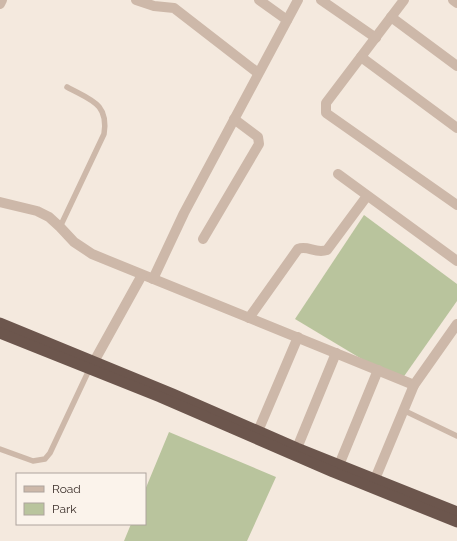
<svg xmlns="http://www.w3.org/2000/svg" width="457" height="541" font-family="Raleway,sans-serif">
	<rect width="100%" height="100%" fill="#f4e9de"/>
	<!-- green -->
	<g fill="#b9c49d">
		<path d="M364 215 457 284V301L400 382 295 319Z"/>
		<path d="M169 432 276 477 247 541H124L131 524H145V490Z"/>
	</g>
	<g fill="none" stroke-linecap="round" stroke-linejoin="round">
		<!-- service -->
		<g stroke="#cdb8a9" stroke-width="5.5">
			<path d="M60 227 104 134C109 103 90 100 67 87"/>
			<path d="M403 410 457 436"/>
			<path d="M0 449 33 461 45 459 50 453 89 370"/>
		</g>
		<!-- minor -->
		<g stroke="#cdb8a9" stroke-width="10">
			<path d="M136 0 154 6 174 8 258 73"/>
			<path d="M259 0 287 20"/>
			<path d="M321 0 376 38"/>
			<path d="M404 0 326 103V113L457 205"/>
			<path d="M453 0 457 3"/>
			<path d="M0 4 2 0"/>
			<path d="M391 17 457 66"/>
			<path d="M361 57 457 128"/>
			<path d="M338 174 457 261"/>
			<path d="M0 202 37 211 49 217 60 227 74 242 92 254 414 385"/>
			<path d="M203 239 259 144 258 137 234 119"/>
			<path d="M153 279 184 213 298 0"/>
			<path d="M249 318 298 249C308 245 315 254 327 250L367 196"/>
			<path d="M91 367 142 275"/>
			<path d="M258 431 298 337"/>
			<path d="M297 448 336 353"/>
			<path d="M339 465 378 370"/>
			<path d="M375 479 414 385 457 324"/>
		</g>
		<!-- trunk -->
		<g stroke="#6c564d" stroke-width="11">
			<path d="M0 323 173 394 297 448 457 512"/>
			<path d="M0 333 160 397 333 472 457 522"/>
		</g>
	</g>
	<!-- legend -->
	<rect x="16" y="473" width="130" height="52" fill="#fbf3eb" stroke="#aea49d"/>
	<rect x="24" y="486" width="20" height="6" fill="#cdb8a9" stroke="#aea49d"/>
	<text x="52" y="493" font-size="12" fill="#3a2e29">Road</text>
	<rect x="24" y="503" width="20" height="12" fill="#b9c49d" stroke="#aea49d"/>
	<text x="52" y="513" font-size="12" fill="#3a2e29">Park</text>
</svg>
